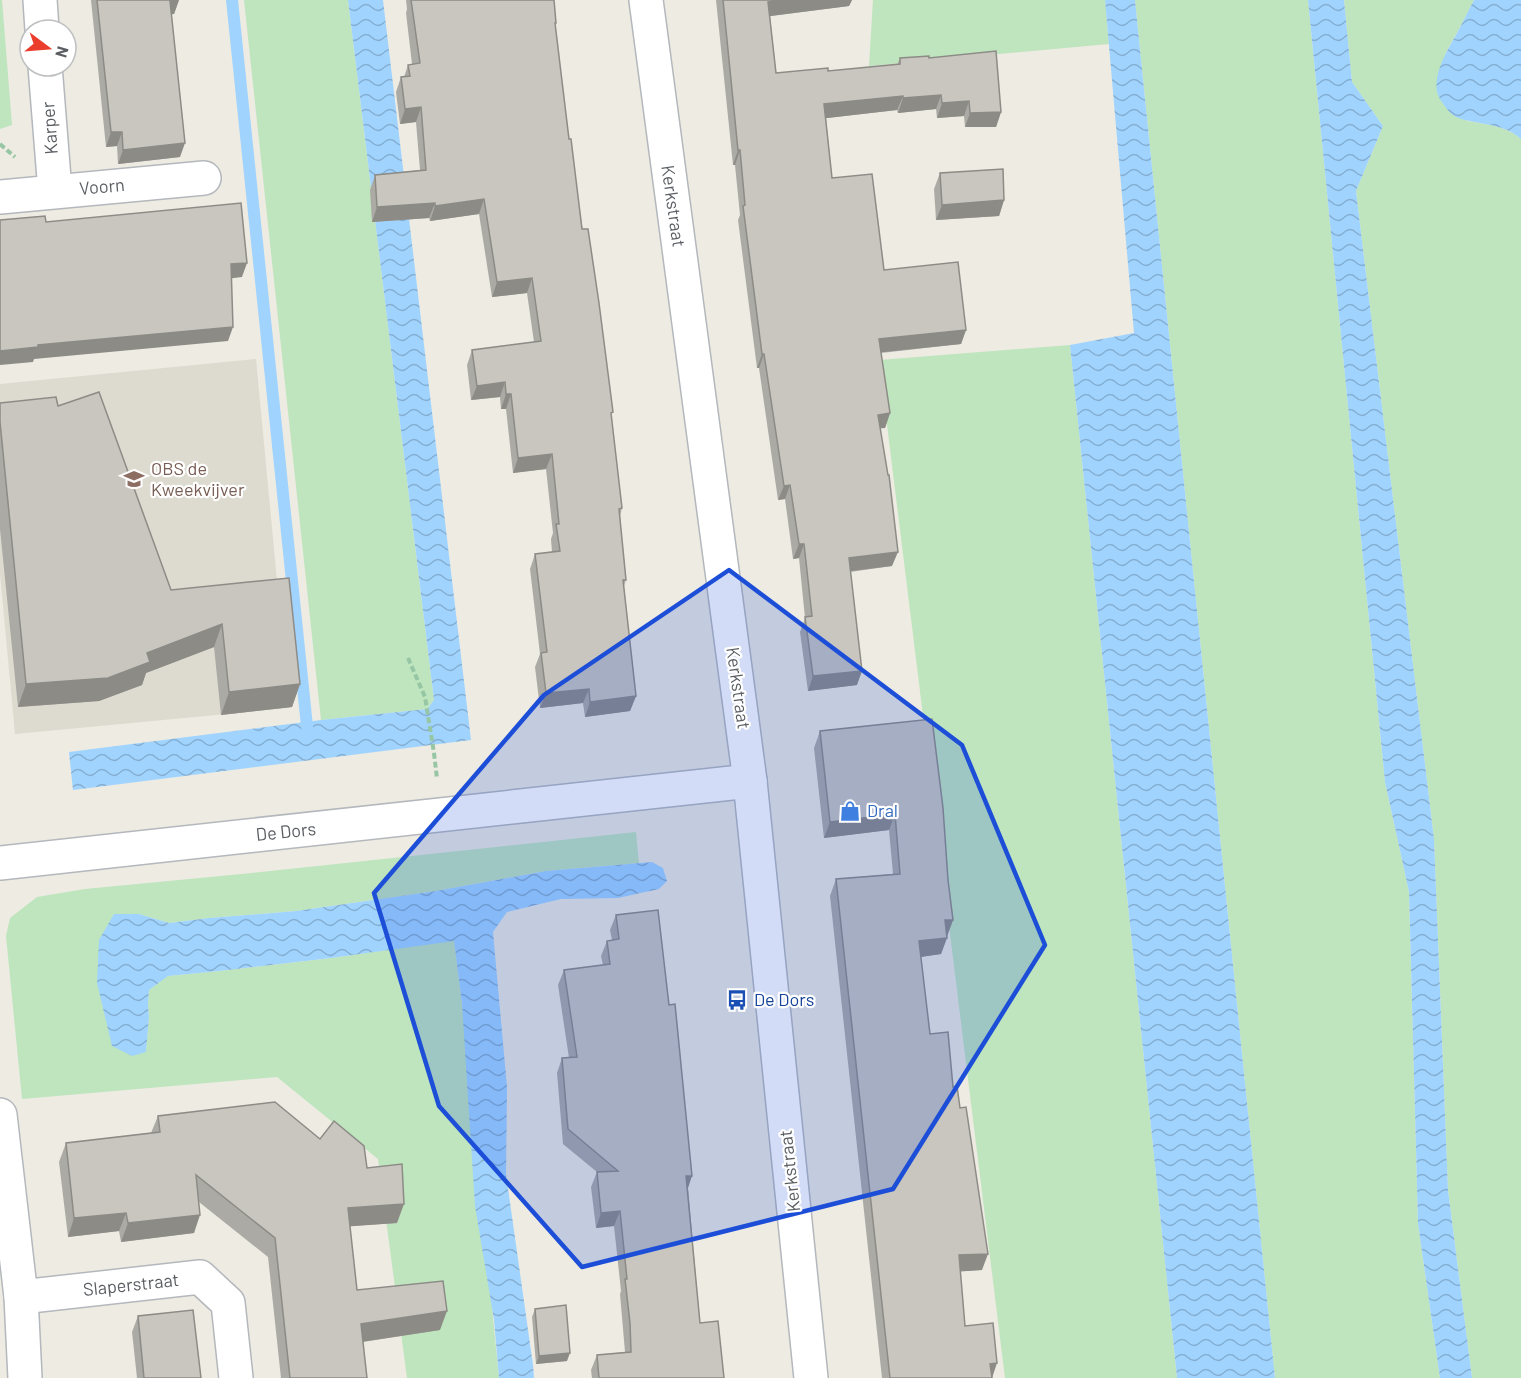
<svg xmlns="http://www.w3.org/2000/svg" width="1521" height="1378" font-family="Barlow,sans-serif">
	<defs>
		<pattern id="water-waves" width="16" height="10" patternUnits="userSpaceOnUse" patternTransform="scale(1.5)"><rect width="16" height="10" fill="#a0d4ff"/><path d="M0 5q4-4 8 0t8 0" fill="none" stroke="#85afd2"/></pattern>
	</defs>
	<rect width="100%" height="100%" fill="#edebe2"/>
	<!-- education -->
	<path fill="#dddad0" d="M256 359 289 708 15 734 0 574V384Z"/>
	<!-- green -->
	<g fill="#bee5be">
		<path d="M0 0H2L12 125 0 129Z"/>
		<path d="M244 0H348L434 700 427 709 321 720Z"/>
		<path d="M873 0H1105L1109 44 869 66Z"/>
		<path d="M1135 0H1308L1385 782 1409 892 1418 1224 1440 1378H1275Z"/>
		<path d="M1344 0H1474L1458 31 1447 50 1437 80 1467 121C1485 124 1507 126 1521 139V1378H1472L1448 1190 1434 839 1356 191 1383 126 1352 82Z"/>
		<path d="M1070 345 1177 1378H1005L879 360Z"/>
		<path d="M636 832 639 863 546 871 436 891 296 911 209 918 169 923 139 914 146 1051 149 1017 148 1005 149 990 167 976 219 971 331 958 454 940 462 1004 499 1378H407L378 1159 277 1077 22 1099 6 936 10 918 37 897 85 889 252 873Z"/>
	</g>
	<!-- water -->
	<g fill="url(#water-waves)">
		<path d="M348 0H383L471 740 73 790 69 752 321 720 427 709 434 700Z"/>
		<path d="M1105 0H1135L1275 1378H1177L1070 345 1134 333Z"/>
		<path d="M1308 0H1344L1352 82 1383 126 1356 191 1434 839 1448 1190 1472 1378H1440L1418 1224 1409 892 1385 782Z"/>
		<path d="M1474 0H1521V139C1507 126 1488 125 1470 121 1455 118 1452 116 1444 105 1442 102 1440 100 1439 97 1430 78 1448 49 1457 33 1463 22 1468 11 1474 0Z"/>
		<path d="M652 862 663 868 667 881 659 889 618 898 561 899 507 912 493 932 507 1087 506 1174 533 1365 534 1378H499L494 1320 475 1206 462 1004 454 941 331 958 219 971 168 976 149 990 148 1005 149 1017 146 1052 132 1056 112 1046 97 983 99 940 114 914H139L169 923 209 918 296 911 436 891 546 871Z"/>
	</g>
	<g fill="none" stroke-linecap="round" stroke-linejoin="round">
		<!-- stream -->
		<path stroke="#a0d4ff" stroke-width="12" d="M232 0 308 736"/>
		<!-- minor casing -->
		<g stroke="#b4b8bc" stroke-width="36">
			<g id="minor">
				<path d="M40 0 42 30"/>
				<path d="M646 0 750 781 811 1378"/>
				<path d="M45 66 55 191"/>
				<path d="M0 197 204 178"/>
				<path d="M0 863 750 781"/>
				<path d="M0 1115 21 1297 25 1378"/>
				<path d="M21 1297 200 1277 228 1303 236 1378"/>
			</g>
		</g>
		<!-- path -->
		<g stroke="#97c6a5" stroke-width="4" stroke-dasharray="6 3" stroke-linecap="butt">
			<path d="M0 144 15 157"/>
			<path d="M408 658 425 697 434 753 437 779"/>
		</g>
		<!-- minor -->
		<use href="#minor" stroke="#fff" stroke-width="33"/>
	</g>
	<!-- wall -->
	<g fill="#acaaa4">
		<path d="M91 0H179L174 14H171L180 157 118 164 117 146 106 147Z"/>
		<path d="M406 0H554L555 25 569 139 611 417 622 508 620 516 626 580 624 586 636 696 630 711 585 717 583 703 540 708 535 667 540 654 530 569 535 554 552 552 551 539 553 533 546 469 513 473 506 409H501L500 397 471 400 467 365 472 350 534 342 527 293 492 297 479 214 430 221 429 218 372 222 370 190 375 175 420 170 416 122 400 124 396 92 401 77H404L408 65 412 64 406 13 407 9Z"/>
		<path d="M716 0H852L849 6 770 16 776 73 828 71 897 65 900 58H929L1001 112 996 127H965L964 116 937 118 936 109 898 113 897 110 826 118 832 178 884 270 966 330 961 344 881 353 890 413 885 428H880L892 566 850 572 857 685 808 691 800 632 805 618 799 558 793 559 785 499 778 500 759 368H757L738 220 740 215 735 165H733Z"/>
		<path d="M940 173 1004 200 999 216 936 220 934 189Z"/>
		<path d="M0 403 58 406 171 590 289 578 300 684 292 707 221 715 214 647 146 673 142 685 99 701 18 707 0 529Z"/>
		<path d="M932 719 948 880 953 920 941 954 921 957 930 1034 953 1087 982 1270 960 1271 965 1326 992 1378H882L830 896 836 879 893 874 889 830 824 838 814 748 820 731Z"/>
		<path d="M616 915 688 1188 700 1323 724 1378H592L591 1370 597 1355 625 1352 620 1294 621 1291 614 1226 596 1228 591 1187 597 1172 563 1144 557 1073 562 1058H569L558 985 564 970 603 965 601 956 607 941 612 940 610 930Z"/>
		<path d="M158 1116 320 1139 367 1168 397 1223 350 1226 357 1290 440 1330 363 1342 367 1378H281L268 1257 199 1202 194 1233 121 1242 119 1231 68 1237 59 1162 66 1143 151 1133Z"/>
		<path d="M535 1309 567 1361 536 1364 532 1317Z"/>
		<path d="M138 1316 201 1378H137L132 1332Z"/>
	</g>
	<!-- shaded-wall -->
	<g fill="#8c8b86">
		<path d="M179 0 174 14 165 15 170 1Z"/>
		<path d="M787 0H852L849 6 763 17 768 2Z"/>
		<path d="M941 95 936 109 898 113 903 98Z"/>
		<path d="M903 96 897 110 819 119 824 104Z"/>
		<path d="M969 101 964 116 937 118 942 103Z"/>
		<path d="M421 107 416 122 400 124 405 109Z"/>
		<path d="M1001 112 996 127H965L970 113Z"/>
		<path d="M111 132H122L117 146 106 147Z"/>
		<path d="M185 143 180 157 118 164 123 150Z"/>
		<path d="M738 150H740L735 165H733Z"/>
		<path d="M484 199 479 214 430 221 435 206Z"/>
		<path d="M1004 200 999 216 936 220 942 205Z"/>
		<path d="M435 203 429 218 372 222 377 207Z"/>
		<path d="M247 263 242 277 226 279 231 264Z"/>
		<path d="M532 278 527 293 492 297 497 282Z"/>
		<path d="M233 327 228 341 34 359 33 362 0 365V351L38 345Z"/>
		<path d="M966 330 961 344 874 353 879 339Z"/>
		<path d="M762 354H764L759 368H757Z"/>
		<path d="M505 382 500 397 471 400 477 386Z"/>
		<path d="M506 394H511L506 409H501Z"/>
		<path d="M890 413 885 428 873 429 878 415Z"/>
		<path d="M552 454 546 469 513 473 518 458Z"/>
		<path d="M790 485 785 499 778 500 784 486Z"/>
		<path d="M799 544H804L799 558 793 559Z"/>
		<path d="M898 552 892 566 843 572 849 558Z"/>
		<path d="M222 624 214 647 146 673 142 685 99 701 18 707 26 684 147 653Z"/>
		<path d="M862 671 857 685 808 691 813 676Z"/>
		<path d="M300 684 292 707 221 715 229 692Z"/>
		<path d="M589 689 583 703 540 708 546 693Z"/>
		<path d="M636 696 630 711 585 717 590 702Z"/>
		<path d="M895 814 889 830 824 838 830 822Z"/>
		<path d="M945 920H953L947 936Z"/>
		<path d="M947 938 941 954 913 958 919 941Z"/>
		<path d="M686 1176H692L687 1191Z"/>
		<path d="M404 1204 397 1223 341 1227 348 1208Z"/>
		<path d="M620 1211 614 1226 596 1228 601 1213Z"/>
		<path d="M126 1213 119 1231 68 1237 74 1218Z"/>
		<path d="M200 1215 194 1233 121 1242 128 1223Z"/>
		<path d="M988 1254 982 1270 953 1272 959 1255Z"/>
		<path d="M447 1311 440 1330 354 1343 361 1324Z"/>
		<path d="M570 1353 567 1361 536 1364 539 1356Z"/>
		<path d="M997 1363 992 1378 990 1364Z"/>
	</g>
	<!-- building -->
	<g fill="#c8c6bf" stroke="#8c8b86" stroke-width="1.5">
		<path d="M97 0H178L170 1 185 143 123 150 122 132H111Z"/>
		<path d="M411 0H554L556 23H555L569 139H571L582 229H588L599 303 613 412 611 413 622 508 619 509 626 580H623L636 696 590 702 589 689 546 693 541 653 547 652 535 554 560 551 556 524H559L552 454 518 458 511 394H506L505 382 477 386 472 350 541 341 532 278 497 282 484 199 435 206V203L377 207 375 175 426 170 421 107 405 109 401 77 410 76 408 65 420 63Z"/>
		<path d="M723 0H787L768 2 776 73 828 68V71L900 64V58L929 56V58L996 51 1001 112 970 113 969 101 942 103 941 95 903 98V96L824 104 832 178 872 174 884 270 958 262 966 330 879 339 890 413 878 415 888 475H889L898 552 849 558 862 671 813 676 805 617 812 616 804 544H799L790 485 784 486 764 354H762L743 206 745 205 740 150H738Z"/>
		<path d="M1003 169 1004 200 942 205 940 173Z"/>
		<path d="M241 203 247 263 231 264 233 327 38 345V347L0 351V220L45 216 46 222Z"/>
		<path d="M99 392 171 590 289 578 300 684 229 692 222 624 147 653 150 662 108 678 26 684 0 422V403L56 397 58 406Z"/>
		<path d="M932 719 943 808 948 880 953 920H945L947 938 919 941 930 1034 948 1032 953 1087 957 1086 960 1108 966 1107 988 1254 959 1255 965 1326 993 1323 997 1363 990 1364 992 1378H890L836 879 900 874 895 814 830 822 820 731Z"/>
		<path d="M658 910 669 1005 675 1004 692 1176H686L700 1323 718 1321 724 1378H599L597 1355 631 1352 630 1323 625 1279H627L620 1211 601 1213 597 1172 618 1171 568 1129 562 1058 577 1057 564 970 610 964 607 941 619 939 616 915Z"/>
		<path d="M275 1102 320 1139 334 1121 364 1146 367 1168 402 1164 404 1204 348 1208 357 1290 443 1281 447 1311 361 1324 367 1378H290L275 1238 196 1175 200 1215 128 1223 126 1213 74 1218 66 1143 160 1132 158 1116Z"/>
		<path d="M566 1305 570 1353 539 1356 535 1309Z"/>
		<path d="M193 1310 201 1378H144L138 1316Z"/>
	</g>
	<!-- marked area -->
	<path fill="#1d4ed8" fill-opacity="0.2" stroke="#1d4ed8" stroke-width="4.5" stroke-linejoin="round" d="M729 570 962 745 1045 945 893 1189 582 1267 439 1106 374 893 544 695Z"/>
	<!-- icons -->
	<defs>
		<g id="school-bare" transform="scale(1.62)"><path d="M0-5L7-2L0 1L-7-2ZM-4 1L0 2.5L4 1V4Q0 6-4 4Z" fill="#8d6e63" stroke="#fff" stroke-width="2.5" paint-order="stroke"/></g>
		<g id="shop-bare" transform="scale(1.62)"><path d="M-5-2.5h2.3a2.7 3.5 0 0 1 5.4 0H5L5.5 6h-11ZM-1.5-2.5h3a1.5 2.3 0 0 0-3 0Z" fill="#3f7fe0" stroke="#fff" stroke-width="2.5" paint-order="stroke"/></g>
		<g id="bus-bare" transform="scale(1.62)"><path d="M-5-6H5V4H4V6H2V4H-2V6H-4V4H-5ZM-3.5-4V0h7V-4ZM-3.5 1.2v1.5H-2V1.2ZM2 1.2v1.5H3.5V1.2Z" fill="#1a4fb4" stroke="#fff" stroke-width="2.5" paint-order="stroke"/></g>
	</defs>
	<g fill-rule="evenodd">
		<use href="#school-bare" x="134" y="479"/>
		<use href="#shop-bare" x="850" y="811"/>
		<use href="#bus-bare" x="737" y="1000"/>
	</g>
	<g text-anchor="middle" stroke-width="4.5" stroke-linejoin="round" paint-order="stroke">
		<!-- street labels -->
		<g font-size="18" fill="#5a5e63" stroke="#fff">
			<text transform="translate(50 128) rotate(-94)" y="6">Karper</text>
			<text transform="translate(102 187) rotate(-5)" y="6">Voorn</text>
			<text transform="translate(673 206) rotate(82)" y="6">Kerkstraat</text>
			<text transform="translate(738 688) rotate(82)" y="6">Kerkstraat</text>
			<text transform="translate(286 832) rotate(-6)" y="6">De Dors</text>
			<text transform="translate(790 1171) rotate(-96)" y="6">Kerkstraat</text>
			<text transform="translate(131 1285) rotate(-6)" y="6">Slaperstraat</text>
		</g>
		<!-- education labels -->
		<g font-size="18" fill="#785e54" stroke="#fff" text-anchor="start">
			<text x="151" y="475">OBS de<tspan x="151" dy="21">Kweekvijver</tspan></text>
		</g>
		<!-- shop labels -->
		<g font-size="18" fill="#366cbe" stroke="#fff" text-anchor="start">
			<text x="867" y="817">Dral</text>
		</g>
		<!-- transit labels -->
		<g font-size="18" fill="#164399" stroke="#fff" text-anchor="start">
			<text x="754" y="1006">De Dors</text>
		</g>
	</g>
	<!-- north arrow -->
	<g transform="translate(48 48) rotate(106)"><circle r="28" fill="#ffffff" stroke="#bdbfc1" stroke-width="1.5"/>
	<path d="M0-4.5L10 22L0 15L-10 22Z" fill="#ea3d2b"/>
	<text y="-9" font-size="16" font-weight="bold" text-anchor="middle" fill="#5a5e63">N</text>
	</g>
</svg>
